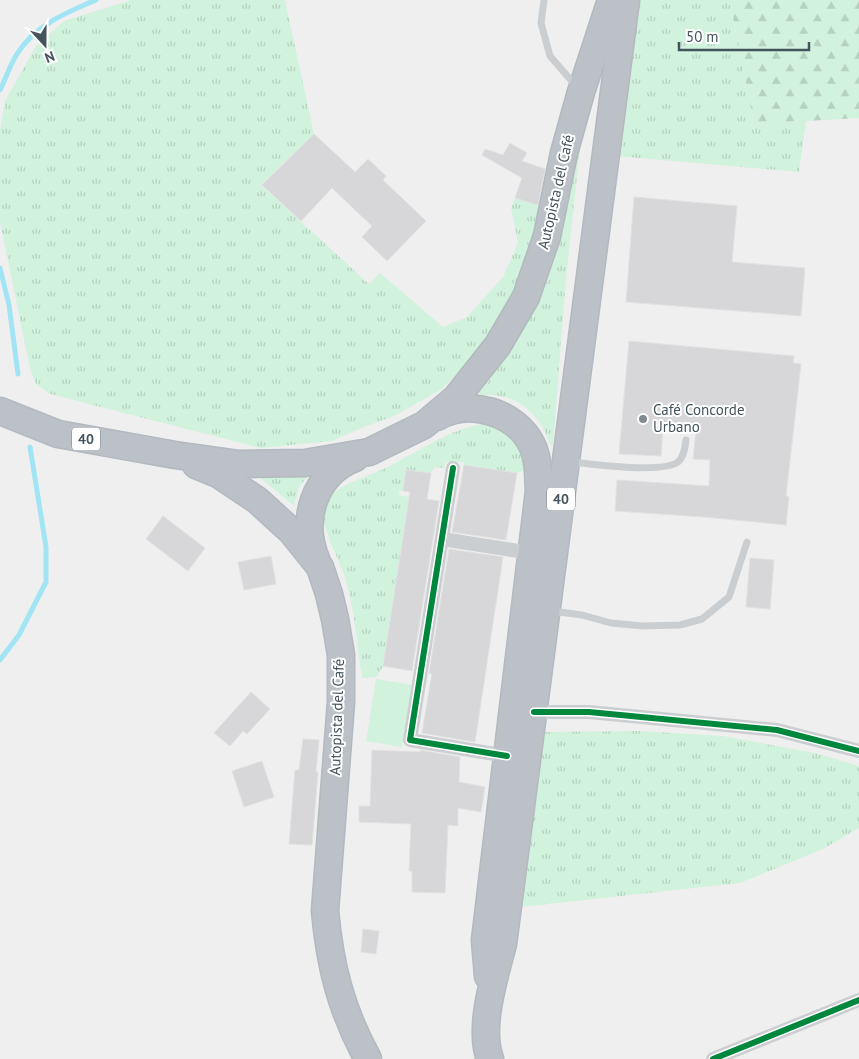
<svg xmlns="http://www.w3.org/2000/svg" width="859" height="1059" font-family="'PT Sans',sans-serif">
	<defs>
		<pattern id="grass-tufts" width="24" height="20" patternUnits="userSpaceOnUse" patternTransform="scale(1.25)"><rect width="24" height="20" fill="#d1f2dc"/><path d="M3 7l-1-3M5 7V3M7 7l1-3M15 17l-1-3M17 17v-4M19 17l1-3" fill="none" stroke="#b5d1bf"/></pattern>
		<pattern id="forest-firs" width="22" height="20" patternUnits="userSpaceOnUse" patternTransform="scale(1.25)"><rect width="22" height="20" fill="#d1f2dc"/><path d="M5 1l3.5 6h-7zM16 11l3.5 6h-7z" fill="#b5d1bf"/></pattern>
	</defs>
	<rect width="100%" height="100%" fill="#f0efef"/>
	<!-- grass -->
	<g fill="url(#grass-tufts)">
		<path d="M131 0H285L314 134 291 158 284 162 262 186 369 284 380 273 443 327 467 317 503 277 518 243 511 208 515 198 539 205 533 246 515 292 479 350 442 389 394 416 359 429 332 441 261 448 50 394 36 384 30 368 0 222V130L5 101 36 46 64 21Z"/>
		<path d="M634 0H736L731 8 754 124 806 121 799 172 616 156Z"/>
		<path d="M581 139 566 278 553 445H550C542 417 520 395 489 395 483 395 476 398 470 399 498 364 528 330 544 288 556 258 557 228 564 198 569 178 576 158 581 139Z"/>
		<path d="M483 424 499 430 524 446 530 468 517 473 464 465V462H446L444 468 435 467 431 473 406 470 403 491H399V495L409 497 383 666 377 677 362 678C357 646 355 613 346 581 341 564 332 549 327 532 323 521 320 511 327 500 339 483 373 475 390 466 420 450 450 429 483 424Z"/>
		<path d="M311 472 299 487 294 506 258 476Z"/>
		<path d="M639 731 723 736 815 753 859 766V828L823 849 740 883 521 907 539 732Z"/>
	</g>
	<!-- forest -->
	<path fill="url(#forest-firs)" d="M736 0H859V118L754 124 731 7Z"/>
	<!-- park -->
	<path fill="#d1f2dc" d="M376 679 412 685 402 747 366 741Z"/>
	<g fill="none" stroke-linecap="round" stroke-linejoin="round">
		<!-- stream -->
		<g stroke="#a1e5f4" stroke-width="5">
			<path d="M0 90C6 78 10 65 17 54 34 26 67 12 96 0"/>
			<path d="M0 268 9 305 18 374"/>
			<path d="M0 660 19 635 46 582V547L30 447"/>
		</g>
	</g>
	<!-- building -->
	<g fill="#d7d7d9" stroke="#e1e1e2">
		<path d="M314 134 355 172 368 159 386 176 383 180 426 221 387 261 362 237 372 226 332 188 301 221 262 185Z"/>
		<path d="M510 143 527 153 522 161 545 169 538 205 515 198 522 178 482 155 485 149 503 155Z"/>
		<path d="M634 197 737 206 732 262 805 268 801 316 626 302Z"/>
		<path d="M629 341 794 356 793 363 801 364 786 496 789 497 786 525 704 517 615 511 617 480 709 486 710 460 693 459 696 430 663 427 661 456 619 454Z"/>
		<path d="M464 465 517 473 506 540 452 532Z"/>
		<path d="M406 470 431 473 427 499 439 501 412 671 383 666 410 492 403 491Z"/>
		<path d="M163 516 205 548 188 571 146 539Z"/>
		<path d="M449 549 503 557 475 742 422 733 432 674 429 673Z"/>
		<path d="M271 556 276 584 244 590 238 562Z"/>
		<path d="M750 558 774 560 770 609 746 607Z"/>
		<path d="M251 692 270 709 247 734 243 731 230 746 214 733Z"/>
		<path d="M303 739 319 740 316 772H318L312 845 289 844 295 770H299Z"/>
		<path d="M372 750 420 752V750L460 757 459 782 485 787 481 812 458 808V826L448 825 445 893 412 892V871H409L411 824 359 822V806H370Z"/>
		<path d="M262 761 274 797 244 807 232 771Z"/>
		<path d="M363 929 379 931 376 954 361 952Z"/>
	</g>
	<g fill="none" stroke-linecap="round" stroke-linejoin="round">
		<!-- highway casing -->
		<g stroke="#b3b9c0" stroke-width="29">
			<g id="highway">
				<path d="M0 411 58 434 175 455 239 464 305 463 369 452 424 425 456 398 498 345 526 297 547 236 564 153 581 92 611 0"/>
				<path d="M437 417C469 398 516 412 532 445 539 460 538 475 539 491L485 940 488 976"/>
				<path d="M196 465 218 474 257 500 291 531 320 567 329 594 335 619 341 655V702L325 911C330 966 341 1010 368 1059"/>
				<path d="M316 559C300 520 314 474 355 458"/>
				<path d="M490 1059C478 1027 495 975 503 944L626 0"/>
			</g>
		</g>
		<!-- lane -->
		<g stroke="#cbced0" stroke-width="7">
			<path d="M544 0 541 23 550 56 576 86"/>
			<path d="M572 462C593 464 661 474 678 462 684 457 685 447 686 440"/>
			<path d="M552 611 582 615 611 623 643 626 680 625 702 619 729 597 747 542"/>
		</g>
		<!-- street -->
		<g stroke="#cbced0" stroke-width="14">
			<path d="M453 468 410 740 507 756"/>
			<path d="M442 539 531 553"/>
			<path d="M534 712H589L777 730 859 751"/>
			<path d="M713 1059 859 1000"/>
		</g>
		<!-- highway -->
		<use href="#highway" stroke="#bbc1c6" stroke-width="26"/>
		<!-- cycleway casing -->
		<g stroke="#fff" stroke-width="9">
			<g id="cycleway">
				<path d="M453 468 410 740 507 756"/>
				<path d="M534 712H589L777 730 859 751"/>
				<path d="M713 1059 859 1000"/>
			</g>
		</g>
		<!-- cycleway -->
		<use href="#cycleway" stroke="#00873e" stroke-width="6"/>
	</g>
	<!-- markers -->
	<circle fill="#808a91" stroke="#fff" stroke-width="2" cx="643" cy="419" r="5"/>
	<g text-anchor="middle" stroke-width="4" stroke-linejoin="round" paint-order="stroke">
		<!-- shield labels -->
		<g fill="#fff" stroke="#7c878e" stroke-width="1">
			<rect x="72" y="427.5" width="28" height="23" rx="4"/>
			<rect x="547" y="487.5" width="28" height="23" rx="4"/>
		</g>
		<g font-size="14" font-weight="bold" fill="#44535e">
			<text x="86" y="444">40</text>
			<text x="561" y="504">40</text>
		</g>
		<!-- street labels -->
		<g font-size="15" fill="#44535e" stroke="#fff">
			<text transform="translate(556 192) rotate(-77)" y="5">Autopista del Café</text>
			<text transform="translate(337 717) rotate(-88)" y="5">Autopista del Café</text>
		</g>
		<!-- poi labels -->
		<g font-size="15" fill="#44535e" stroke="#fff" text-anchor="start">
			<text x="653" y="415">Café Concorde<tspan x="653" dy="17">Urbano</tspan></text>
		</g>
	</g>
	<!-- north arrow -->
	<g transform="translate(45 45) rotate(159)" stroke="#ffffff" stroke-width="4" paint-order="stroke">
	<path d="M0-4L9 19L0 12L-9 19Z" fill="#44535e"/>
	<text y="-8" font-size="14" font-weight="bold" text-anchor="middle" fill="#44535e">N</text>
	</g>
	<!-- scale -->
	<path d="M679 42v8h130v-8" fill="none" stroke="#44535e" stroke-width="2.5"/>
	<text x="686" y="42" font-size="15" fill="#44535e" stroke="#ffffff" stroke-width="4" paint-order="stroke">50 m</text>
</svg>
